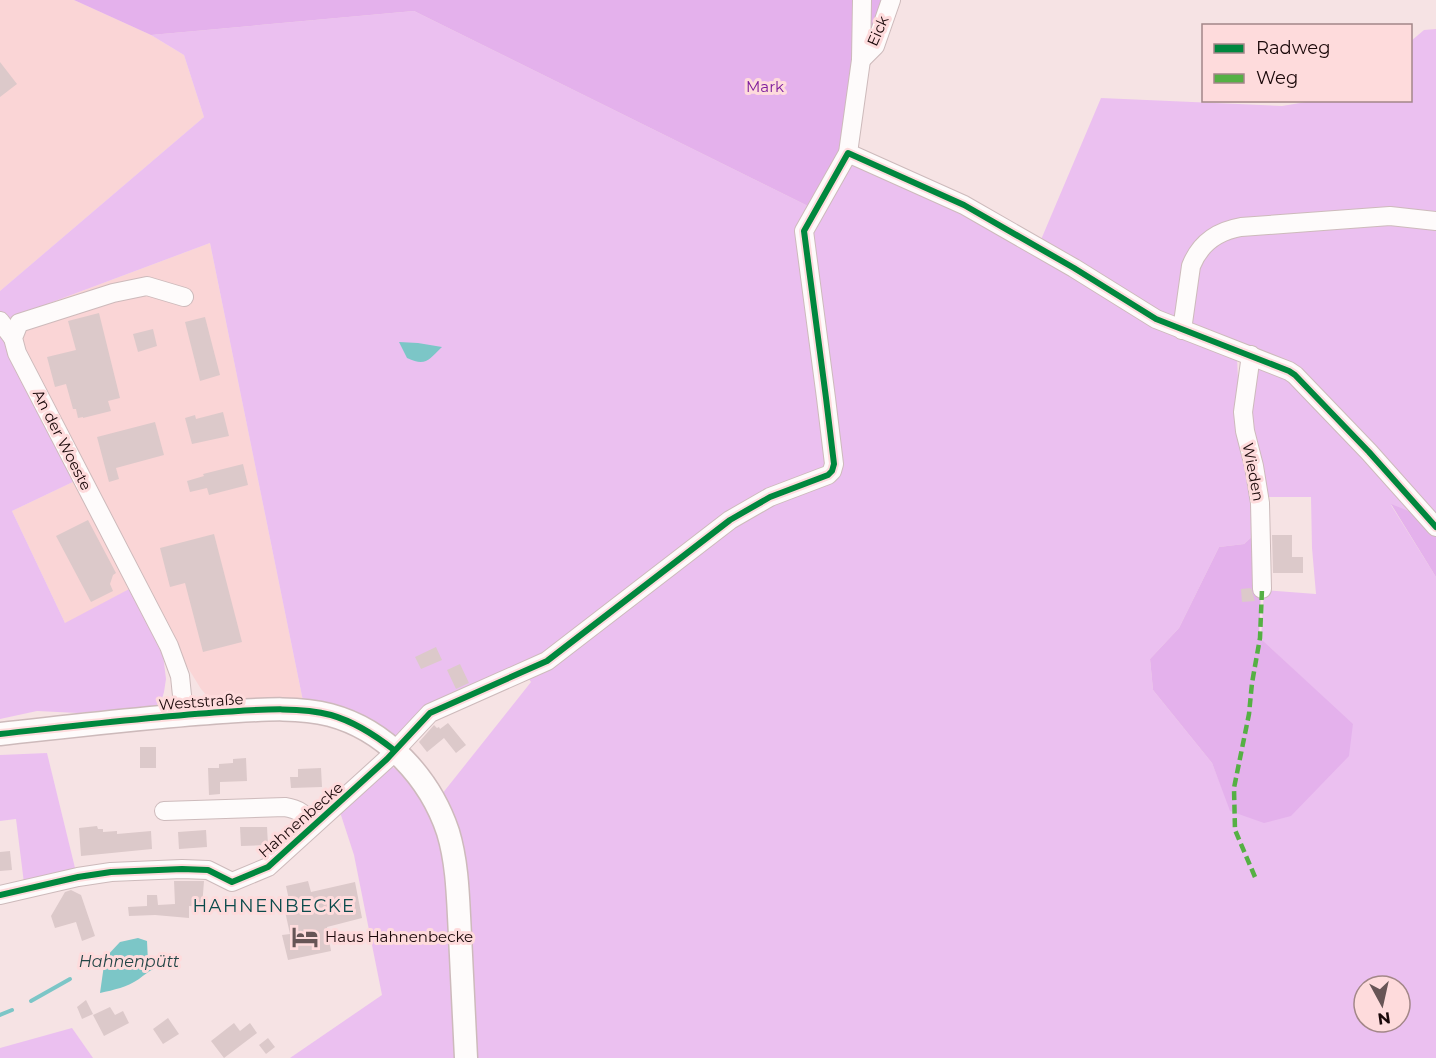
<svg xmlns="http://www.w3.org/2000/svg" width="1436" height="1058" font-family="Montserrat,sans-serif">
	<rect width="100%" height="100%" fill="#f6e3e4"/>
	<!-- built -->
	<g fill="#fad5d6">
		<path d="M0 0H74L151 35 184 55 204 117 0 291Z"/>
		<path d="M210 243 303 701H223L215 700 208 697 201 689 174 645 65 623 12 511 77 480 7 319Z"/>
	</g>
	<!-- green -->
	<g fill="#ebc0f0" fill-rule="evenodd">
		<path d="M414 11 812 208 800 230 830 468 768 493 545 657 394 744 374 721 320 702 303 701 210 243 7 319 0 313V291L204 117 184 55 151 35Z"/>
		<path d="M1436 29V220L1229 226 1197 245 1182 324 1040 242 1101 98 1282 106 1318 100H1410L1411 41 1424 30Z"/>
		<path d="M849 155 1237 357 1239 402 1257 532 1244 544 1219 547 1179 628 1150 659 1153 690 1212 763 1231 811 1353 725 1261 639 1264 590 1316 594 1312 548 1311 497H1262L1250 410 1253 359 1288 373 1432 521 1391 505 1436 577V1058H477L442 794 531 682 525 673 773 500 830 483 807 232ZM1364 986H1400V1022H1364Z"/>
		<path d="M1436 223V518L1293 369 1186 326 1203 250 1231 230Z"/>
		<path d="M0 333 77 480 12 511 65 623 133 587 162 647 166 679 164 692 161 702 155 706 78 713 37 711 0 719Z"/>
		<path d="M47 753 76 872 24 883 16 819 0 821V755Z"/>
		<path d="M390 765 408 778 422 795 438 834 446 861 456 1058H290L382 995 354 855 339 809Z"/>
		<path d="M72 1028 93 1058H0V1048Z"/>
	</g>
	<!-- forest -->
	<g fill="#e4b1ec">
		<path d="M74 0H889L875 38 846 153 812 208 414 11 151 35Z"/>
		<path d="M1391 504 1436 522V577Z"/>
		<path d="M1257 532 1261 589 1259 637 1353 724 1349 756 1291 816 1264 823 1230 811 1212 763 1153 690 1150 659 1179 628 1219 547 1244 544Z"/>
	</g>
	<!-- water -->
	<g fill="#7cc6c7">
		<path d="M399 342 418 343 442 347C428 360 426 367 407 358Z"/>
		<path d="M138 938 147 941 148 962 155 968C149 971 144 975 139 979 127 987 114 990 100 993L105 958 120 942Z"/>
	</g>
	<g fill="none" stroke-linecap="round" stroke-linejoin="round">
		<!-- stream -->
		<g stroke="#7cc6c7" stroke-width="4">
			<path d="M31 1001 70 979"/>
			<path d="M0 1015 12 1010"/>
		</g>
	</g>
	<!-- building -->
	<g fill="#dcc9ca">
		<path d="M0 62 17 84 0 97Z"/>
		<path d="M99 313 120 398 108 401 111 411 83 418V417L78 418 76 409H73L66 384 55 387 47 357 76 350 68 321Z"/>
		<path d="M205 317 220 375 200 381 185 322Z"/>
		<path d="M153 329 157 346 138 352 133 334Z"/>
		<path d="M223 412 229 436 192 444 185 418 195 415 196 419Z"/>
		<path d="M155 422 164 455 116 468 119 479 109 482 97 437Z"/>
		<path d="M243 464 248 485 209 495 207 488 190 492 187 481 204 476 203 474Z"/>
		<path d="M88 520 116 573 113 575 110 584 113 591 91 602 56 536Z"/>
		<path d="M214 534 242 642 203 652 185 583 170 587 160 548Z"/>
		<path d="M1272 535H1292V557H1303V573H1273Z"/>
		<path d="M1251 588 1255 601 1242 602 1241 589Z"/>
		<path d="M436 647 442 660 421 669 415 657Z"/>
		<path d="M460 664 469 683 456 689 447 670Z"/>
		<path d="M448 723 466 745 456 753 444 738 427 752 419 742 434 725 437 728 439 727 440 729Z"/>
		<rect x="140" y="747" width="16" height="21"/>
		<path d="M246 758 247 781 220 782V794L209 795 208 768H219V764L233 763V759Z"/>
		<path d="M321 768 322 787 291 788 290 777H298V769Z"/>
		<path d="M97 826 98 829H103V832L117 831V834L151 831 152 849 81 856 79 828Z"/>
		<path d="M240 827H267L268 845 241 846Z"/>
		<path d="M206 830 207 847 179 849 178 832Z"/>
		<path d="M10 851 12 870 0 871V852Z"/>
		<path d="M174 881H204L202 907 189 906V918L155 915 129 916 128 907 147 906V895H157L158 905 175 904Z"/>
		<path d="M308 881 311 892 355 882 362 918 327 927 331 951 288 960 282 935 290 934 283 902 289 900 286 886Z"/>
		<path d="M71 890 81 895 95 936 82 941 76 922 55 928 51 916 65 892Z"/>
		<path d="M86 1000 93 1014 82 1019 77 1007Z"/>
		<path d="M110 1007 115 1015 123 1011 129 1023 104 1036 93 1015Z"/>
		<path d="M168 1018 179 1034 163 1044 153 1029Z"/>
		<path d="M234 1023 240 1031 250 1023 257 1033 224 1058 211 1041Z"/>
		<path d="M268 1038 275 1047 266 1054 259 1045Z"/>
	</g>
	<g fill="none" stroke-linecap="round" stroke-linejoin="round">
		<!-- minor casing -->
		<g stroke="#cdbabb" stroke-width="20">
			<g id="minor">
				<path d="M861 60 875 46 891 0"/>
				<path d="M848 153 964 205 1074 268 1156 319 1289 371 1295 375 1369 452 1436 527"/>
				<path d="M0 321 13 338"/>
				<path d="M1182 330 1191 266C1200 243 1218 231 1241 227L1390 216 1436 221"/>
				<path d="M1251 355 1243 412 1245 431 1254 466 1260 503 1262 589"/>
				<path d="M184 715 180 676 169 646 17 353 13 338 19 323 113 293 147 286 184 297"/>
				<path d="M164 811 285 807C298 809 306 814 313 826"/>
				<path d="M0 895 78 877 111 872 182 869 208 870 232 882 268 867 387 759 430 713 547 661 730 520 770 497 828 475 832 471 834 464 826 398 804 231 848 153 861 60 862 0"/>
			</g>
		</g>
		<!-- major casing -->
		<g stroke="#cdbabb" stroke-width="25">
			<path id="major" d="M0 734C74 726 148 717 222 712 256 710 297 706 330 715 386 730 430 778 448 832 458 865 458 901 460 935 462 976 464 1017 466 1058"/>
		</g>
		<!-- minor -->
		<use href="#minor" stroke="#fefbfb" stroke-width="18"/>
		<!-- major -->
		<use href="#major" stroke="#fefbfb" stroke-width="22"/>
		<!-- quiet -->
		<path stroke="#55b044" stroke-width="4.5" stroke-dasharray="9 4.5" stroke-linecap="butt" d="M1255 877 1235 830 1234 788 1249 714 1252 683 1260 638 1262 589"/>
		<!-- cycleway casing -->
		<g stroke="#fedbdc" stroke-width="10">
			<g id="cycleway">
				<path d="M0 734C74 726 148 717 222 712 255 710 299 706 331 715 355 722 375 735 394 750"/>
				<path d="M0 895 78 877 111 872 182 869 208 870 232 882 268 867 387 759 430 713 547 661 730 520 770 497 828 475 832 471 834 464 826 398 804 231 848 153 964 205 1074 268 1156 319 1289 371 1295 375 1369 452 1436 527"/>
			</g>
		</g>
		<!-- cycleway -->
		<use href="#cycleway" stroke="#00873e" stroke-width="6"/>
	</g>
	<!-- icons -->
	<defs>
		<g id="hotel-bare" transform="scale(2.07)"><path d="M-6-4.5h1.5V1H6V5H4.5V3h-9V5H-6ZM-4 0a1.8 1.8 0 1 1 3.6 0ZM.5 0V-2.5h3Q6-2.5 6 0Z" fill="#675556" stroke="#fedbdc" stroke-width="2.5" paint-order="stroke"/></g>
	</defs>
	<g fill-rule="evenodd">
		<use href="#hotel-bare" x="305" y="937"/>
	</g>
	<g text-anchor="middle" stroke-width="6" stroke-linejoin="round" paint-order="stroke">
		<!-- street labels -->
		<g font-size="15" fill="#1a0809" stroke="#fedbdc">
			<text transform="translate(878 31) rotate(-66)" y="5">Eick</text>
			<text transform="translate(62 440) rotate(63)" y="5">An der Woeste</text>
			<text transform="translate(1253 472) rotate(79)" y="5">Wieden</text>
			<text transform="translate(201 702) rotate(-4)" y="5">Weststraße</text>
			<text transform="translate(301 820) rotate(-41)" y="5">Hahnenbecke</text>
		</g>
		<!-- park labels -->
		<g font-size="15" fill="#7e1b9c" stroke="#fedbdc">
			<text x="765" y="92">Mark</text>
		</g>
		<!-- poi labels -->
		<g font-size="15" fill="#1a0809" stroke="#fedbdc" text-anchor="start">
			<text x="325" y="942">Haus Hahnenbecke</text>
		</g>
		<!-- water labels -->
		<g font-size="16" font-style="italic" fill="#234546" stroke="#fedbdc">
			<text x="129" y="967">Hahnenpütt</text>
		</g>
		<!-- quarter labels -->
		<g font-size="18" letter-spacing="1.5" fill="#094a4b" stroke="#fedbdc">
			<text x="274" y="912">HAHNENBECKE</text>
		</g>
	</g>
	<!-- legend -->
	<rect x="1202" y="24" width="210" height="78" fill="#fedbdc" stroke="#a38788" stroke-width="1.5"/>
	<rect x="1214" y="44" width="30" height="9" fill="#00873e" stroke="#a38788" stroke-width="1.5"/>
	<text x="1256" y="54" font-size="18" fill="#1a0809">Radweg</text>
	<rect x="1214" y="74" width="30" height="9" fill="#55b044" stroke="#a38788" stroke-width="1.5"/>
	<text x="1256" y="84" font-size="18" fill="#1a0809">Weg</text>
	<!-- north arrow -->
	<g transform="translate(1382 1004) rotate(172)"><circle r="28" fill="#fedbdc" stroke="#a38788" stroke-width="1.5"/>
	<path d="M0-4.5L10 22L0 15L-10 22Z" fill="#675556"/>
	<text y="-9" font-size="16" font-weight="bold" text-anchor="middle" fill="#1a0809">N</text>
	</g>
</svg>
